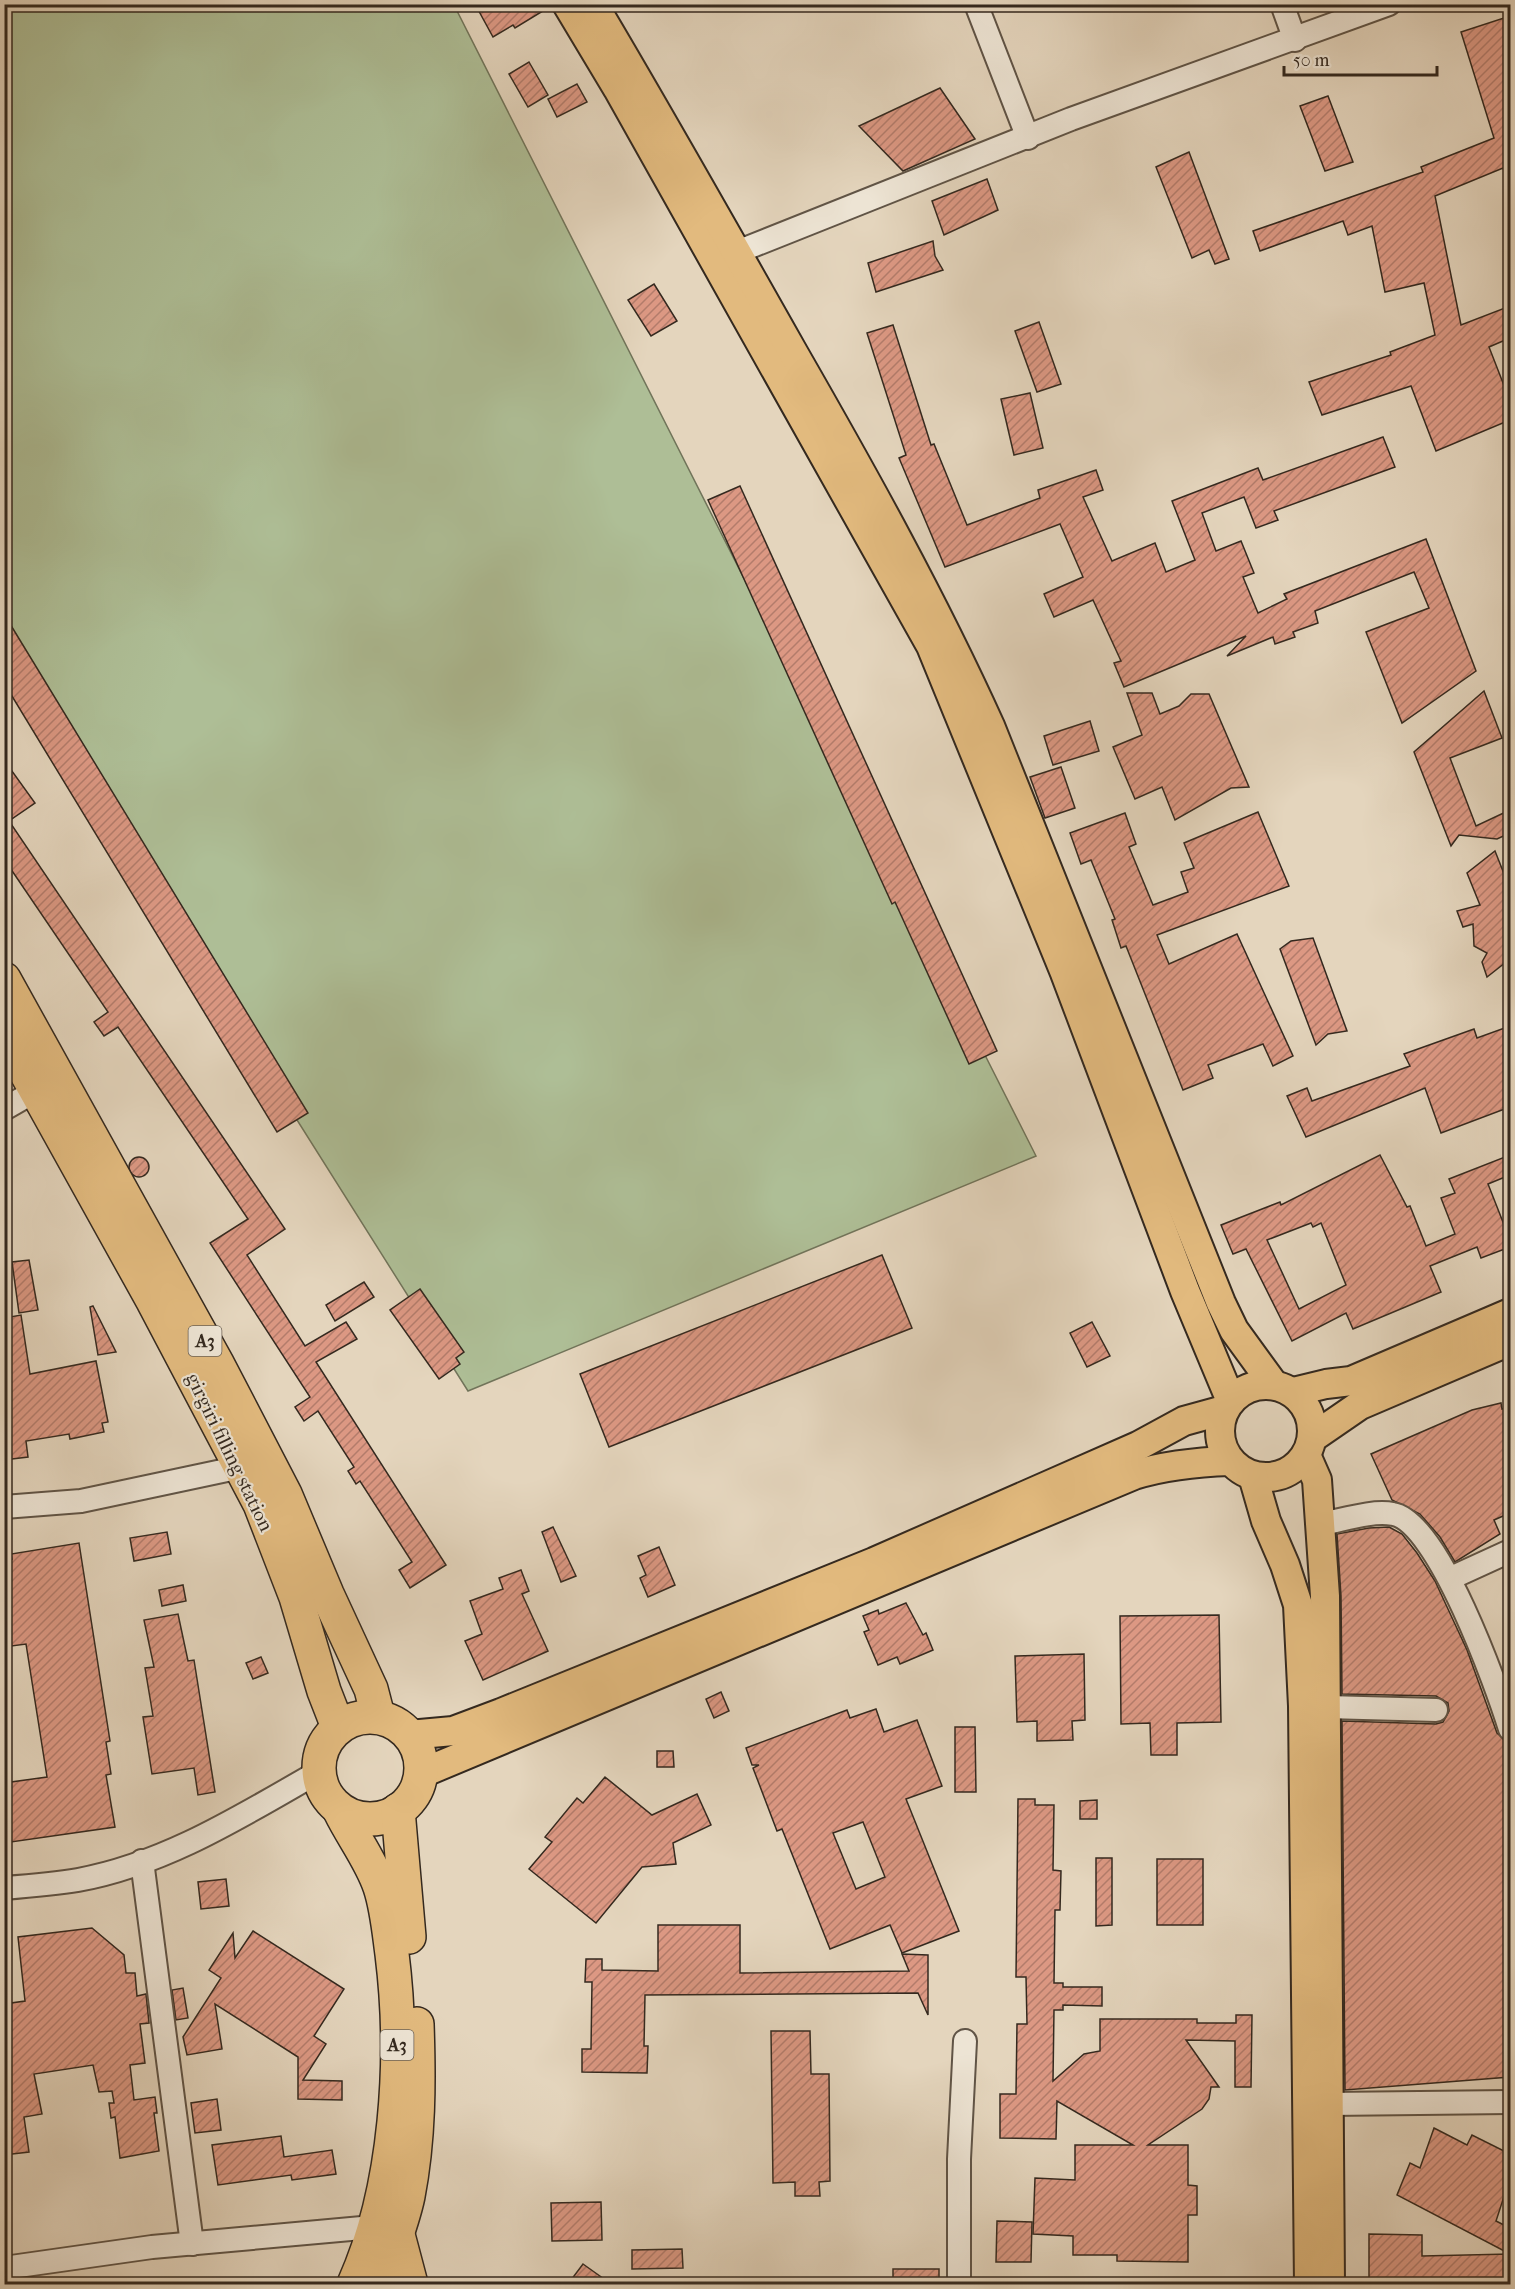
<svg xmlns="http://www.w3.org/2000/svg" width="1515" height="2289" font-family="'IM FELL French Canon',serif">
	<defs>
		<pattern id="building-hatch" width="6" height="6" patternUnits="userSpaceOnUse" patternTransform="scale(1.5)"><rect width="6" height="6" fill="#dc9883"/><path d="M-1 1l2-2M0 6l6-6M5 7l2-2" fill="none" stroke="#b37c6b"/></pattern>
	</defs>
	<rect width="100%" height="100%" fill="#e4d5bd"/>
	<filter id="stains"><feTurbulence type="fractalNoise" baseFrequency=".00333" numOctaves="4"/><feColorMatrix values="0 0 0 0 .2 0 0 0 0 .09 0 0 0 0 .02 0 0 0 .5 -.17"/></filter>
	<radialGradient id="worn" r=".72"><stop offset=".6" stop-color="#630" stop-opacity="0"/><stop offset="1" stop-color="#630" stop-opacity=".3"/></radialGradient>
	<!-- grass -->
	<path fill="#aebe96" stroke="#71745a" stroke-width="1.5" d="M5 5H454L1036 1156 468 1391 5 657Z"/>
	<!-- building -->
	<g fill="url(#building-hatch)" stroke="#34291f" stroke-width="1.5" fill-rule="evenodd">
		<path d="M475 4H551V6L515 28 513 25 493 37Z"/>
		<path d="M1510 16V179H1507L1503 168 1435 196 1461 325 1510 306V338L1489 347 1510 401V420L1436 451 1411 386 1322 415 1309 382 1391 355 1390 352 1435 335 1424 283 1385 292 1372 226 1348 235 1343 221 1260 251 1253 231 1423 172 1421 167 1494 138 1461 32Z"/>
		<path d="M529 62 548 95 528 107 509 74Z"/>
		<path d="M577 84 587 102 557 117 548 99Z"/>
		<path d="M940 88 975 139 903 171 859 126Z"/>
		<path d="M1328 96 1353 162 1325 171 1300 106Z"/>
		<path d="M1189 152 1229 259 1215 264 1209 250 1192 258 1156 167Z"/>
		<path d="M987 179 998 210 944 235 932 201Z"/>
		<path d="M933 241 935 256 943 270 876 292 868 263Z"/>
		<path d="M654 284 677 321 651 336 628 300Z"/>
		<path d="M1039 322 1061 384 1037 392 1015 331Z"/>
		<path d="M893 325 931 445 934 444 967 525 1040 498 1038 490 1096 470 1103 490 1083 497 1112 561 1155 543 1166 572 1195 560 1172 501 1258 468 1263 480 1383 437 1395 467 1274 511 1278 520 1256 528 1244 497 1202 513 1216 551 1241 541 1254 573 1243 577 1258 613 1287 599 1284 594 1426 539 1476 671 1402 723 1366 632 1429 608 1414 572 1315 611 1318 623 1293 632 1295 637 1275 644 1273 637 1227 656 1246 636 1124 687 1114 663 1121 661 1093 600 1054 617 1044 594 1083 577 1060 524 945 567 899 458 906 455 867 333Z"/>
		<path d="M1030 393 1043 448 1014 455 1001 399Z"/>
		<path d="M740 486 997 1051 969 1064 895 902 892 904 708 500Z"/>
		<path d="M4 614 308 1113 277 1132 4 683Z"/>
		<path d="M1484 691 1502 738 1450 758 1476 826 1510 810V833L1497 839 1459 835 1451 846 1414 752Z"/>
		<path d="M1127 693H1152L1160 714 1179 706 1191 694H1209L1249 787 1231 788 1175 820 1162 787 1135 799 1113 747 1142 735Z"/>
		<path d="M1090 721 1099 751 1053 765 1044 736Z"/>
		<path d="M4 760 35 803 9 821 285 1229 247 1255 305 1346 346 1322 357 1339 316 1362 446 1565 410 1588 399 1570 412 1562 360 1481 356 1484 348 1471 354 1467 318 1411 304 1421 295 1407 310 1397 210 1243 248 1219 118 1027 104 1036 94 1022 108 1012 4 859Z"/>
		<path d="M1061 767 1075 808 1045 818 1030 777Z"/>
		<path d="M1258 812 1289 886 1157 935 1169 964 1237 934 1293 1056 1273 1066 1263 1044 1208 1065 1213 1078 1183 1090 1126 946 1121 948 1112 920 1115 919 1091 860 1081 864 1070 833 1125 813 1136 844 1129 847 1153 905 1188 892 1181 872 1194 868 1184 843Z"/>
		<path d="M1495 851 1510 889V959L1487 977 1482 962 1487 953 1474 946 1473 924 1463 927 1457 911 1480 905 1467 873Z"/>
		<path d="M1313 938 1347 1031 1328 1034 1316 1045 1280 949 1291 941Z"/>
		<path d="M1510 1026V1107L1441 1133 1425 1088 1306 1137 1287 1096 1307 1088 1312 1101 1410 1066 1404 1054 1474 1029 1477 1038Z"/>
		<path d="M1380 1155 1407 1207 1410 1206 1426 1246 1455 1234 1441 1198 1455 1193 1449 1179 1510 1155V1175L1488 1184 1510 1240V1247L1481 1258 1477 1247 1430 1266 1441 1292 1353 1329 1346 1313 1292 1341 1246 1249 1233 1254 1221 1225 1280 1202 1281 1205ZM1311 1223 1313 1227 1321 1223 1346 1285 1299 1309 1267 1240Z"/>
		<circle cx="139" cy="1167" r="10"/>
		<path d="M882 1255 912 1328 609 1447 580 1374Z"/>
		<path d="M29 1260 38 1310 19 1313 12 1262Z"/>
		<path d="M364 1282 374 1297 335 1321 326 1305Z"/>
		<path d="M420 1289 464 1352 456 1358 460 1364 439 1379 390 1310Z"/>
		<path d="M93 1306 116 1352 98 1355 90 1307Z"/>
		<path d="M21 1315 30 1374 96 1361 108 1422 102 1423 104 1432 70 1439 69 1434 26 1441 28 1457 4 1460V1373H7L4 1318Z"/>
		<path d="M1092 1322 1110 1356 1087 1367 1070 1333Z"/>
		<path d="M1501 1403 1502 1409 1510 1407V1513L1494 1520 1500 1534 1455 1562 1440 1537 1420 1514 1392 1500 1371 1454 1472 1410Z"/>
		<path d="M553 1527 576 1576 561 1582 542 1532Z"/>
		<path d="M1389 1527 1402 1534 1417 1553 1435 1581 1467 1650 1497 1733 1506 1741 1510 1758V2077L1345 2090 1342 1721 1436 1724 1443 1722 1449 1711 1448 1703 1436 1696 1342 1694 1341 1596 1337 1534 1369 1528Z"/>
		<path d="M167 1532 171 1554 134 1561 130 1538Z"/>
		<path d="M79 1543 110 1741 106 1742 111 1774 106 1775 115 1827 4 1843V1783L47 1777 26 1644 4 1647V1560L12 1559 11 1554Z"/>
		<path d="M659 1547 675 1585 648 1597 640 1578 646 1575 638 1556Z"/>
		<path d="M521 1570 529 1591 522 1594 548 1651 483 1680 465 1641 482 1634 470 1601 503 1589 499 1578Z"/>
		<path d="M183 1585 186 1601 162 1606 159 1590Z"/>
		<path d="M906 1603 923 1635 926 1633 933 1650 900 1664 897 1657 878 1665 864 1632 869 1630 863 1616 878 1610 879 1614Z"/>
		<path d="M178 1614 188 1661 194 1660 215 1792 198 1795 194 1768 152 1774 143 1717 153 1716 145 1668 154 1667 144 1620Z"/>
		<path d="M1219 1615 1221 1722 1177 1723V1755H1151L1150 1723 1121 1724 1120 1616Z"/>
		<path d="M1084 1654 1085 1720 1072 1721 1073 1740 1037 1741V1721L1017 1722 1015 1656Z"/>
		<path d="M261 1657 268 1673 253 1679 246 1663Z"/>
		<path d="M721 1692 729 1711 714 1718 706 1699Z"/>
		<path d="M876 1709 884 1732 917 1720 942 1786 906 1799 959 1931 902 1953 890 1925 830 1949 782 1829 777 1831 753 1768 759 1765H752L746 1748 847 1710 850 1718ZM863 1822 885 1877 856 1889 833 1833Z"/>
		<path d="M955 1727H975L976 1792H955Z"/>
		<path d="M657 1751H673L674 1767H657Z"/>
		<path d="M605 1777 652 1815 697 1794 711 1825 673 1843 676 1864 642 1867 596 1923 529 1869 552 1842 545 1837 577 1798 583 1803Z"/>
		<path d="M1018 1799H1035V1805H1054L1053 1870 1061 1871 1060 1910H1055L1054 1983H1063V1987H1102V2006L1063 2005V2010H1054L1053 2081 1084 2054 1100 2051V2019H1197V2023H1236V2015H1252L1251 2087H1235V2041L1186 2040 1219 2087H1211L1209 2099 1202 2109 1148 2145H1188V2185L1197 2186V2215H1188V2262L1117 2261V2255H1073V2236L1033 2234 1035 2178 1075 2180V2145H1133L1057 2101 1056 2139 1000 2138V2094H1016L1017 2024H1027L1026 1977H1016Z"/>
		<path d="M1097 1800V1819H1080V1801Z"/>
		<path d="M1096 1858H1112V1925L1096 1926Z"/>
		<rect x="1157" y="1859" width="46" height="66"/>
		<path d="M226 1879 229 1906 201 1909 198 1882Z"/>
		<path d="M658 1925H740V1973L909 1971 902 1954 928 1955V2015L918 1993 645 1995 644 2046H648L647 2073 582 2072V2049H591L592 1982H585L586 1959H602V1970L658 1971Z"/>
		<path d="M92 1928 124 1955 126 1973H135L137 1996 146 1994 149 2023 140 2024 145 2063 130 2065 134 2100 155 2097 157 2113H154L159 2151 120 2158 115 2117 111 2118 109 2103H114L112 2091 99 2092 93 2065 34 2074 42 2114 24 2117 29 2152 4 2155V2095H10L4 2068V2004L25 2001 18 1937Z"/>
		<path d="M253 1931 344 1989 314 2036 326 2044 303 2080 342 2081V2100L298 2099V2057L215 2004 222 2049 187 2055 183 2037 221 1978 209 1970 233 1933 235 1958Z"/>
		<path d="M183 1988 188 2018 176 2020 172 1990Z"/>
		<path d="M771 2031H810L811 2074H829L830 2181 819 2182 820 2196H795V2182L773 2183Z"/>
		<path d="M217 2099 221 2130 195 2133 191 2103Z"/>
		<path d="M1434 2128 1467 2145 1472 2135 1510 2154V2178L1496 2221 1510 2228V2254L1397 2195 1410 2163 1420 2168Z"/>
		<path d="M281 2136 284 2157 332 2150 336 2174 292 2180 291 2175 218 2185 212 2145Z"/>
		<path d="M601 2202 602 2240 552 2241 551 2203Z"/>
		<path d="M997 2221 1032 2222 1031 2262H996Z"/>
		<path d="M1369 2234 1422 2235V2256L1510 2254V2284H1369Z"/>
		<path d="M682 2249 683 2268 632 2269V2250Z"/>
		<path d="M583 2264 611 2284H568Z"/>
		<rect x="893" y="2269" width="46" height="15"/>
	</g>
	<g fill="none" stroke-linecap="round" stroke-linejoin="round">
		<!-- minor casing -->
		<g stroke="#605446" stroke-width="26">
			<g id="minor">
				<path d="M976 4 1028 138"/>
				<path d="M1282 4 1295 40"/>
				<path d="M737 252 1071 119 1389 4"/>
				<path d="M4 1109 37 1090"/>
				<path d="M4 1507 81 1501 241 1467"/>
				<path d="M1321 1524C1343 1520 1372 1510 1393 1514 1438 1521 1497 1687 1510 1729"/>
				<path d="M1451 1578 1510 1551"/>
				<path d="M1327 1707 1436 1710"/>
				<path d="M142 1861 192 2244"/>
				<path d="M4 1888C29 1886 54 1884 78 1880 166 1864 243 1815 320 1771"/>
				<path d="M1329 2104 1510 2102"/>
				<path d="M4 2268 152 2247 373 2227"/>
				<path d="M959 2284V2159L965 2041"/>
			</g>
		</g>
		<!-- major casing -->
		<g stroke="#34291f" stroke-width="32">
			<g id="major">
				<path d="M567 4 618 89 931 646 1065 973 1185 1291 1231 1401"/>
				<path d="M593 4C662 120 728 237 794 354 864 476 932 598 990 726L1221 1303 1234 1330 1274 1385"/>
				<circle cx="1266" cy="1431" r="46"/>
				<path d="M1293 1392 1326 1384 1351 1381 1510 1313"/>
				<path d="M1312 1438 1360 1405 1510 1341"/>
				<path d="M1306 1455 1317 1480 1325 1596 1330 2284"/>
				<path d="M1253 1476 1266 1521 1285 1565 1298 1605 1303 1706 1309 2284"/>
				<path d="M409 1735 453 1731 501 1713 874 1562 1138 1446 1184 1421 1224 1410"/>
				<path d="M420 1774 1134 1475C1166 1465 1197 1462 1230 1461"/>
			</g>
		</g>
		<!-- highway casing -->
		<g stroke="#34291f" stroke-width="36">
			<g id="highway">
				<path d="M4 979 218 1365 285 1494 327 1594 371 1689 378 1716"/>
				<path d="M4 1033 153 1301 260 1504 296 1597 324 1691 338 1727"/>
				<circle cx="370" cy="1768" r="51"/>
				<path d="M398 1810 409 1937"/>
				<path d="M340 1811C352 1836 371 1860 380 1887 387 1908 389 1932 392 1954 405 2058 397 2188 354 2284"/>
				<path d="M397 2231 411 2284"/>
				<path d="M380 2284C389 2255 402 2225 408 2196 419 2139 419 2082 417 2024"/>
			</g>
		</g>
		<!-- minor -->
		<use href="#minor" stroke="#ede4d4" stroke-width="22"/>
		<!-- major -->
		<use href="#major" stroke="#e2ba7e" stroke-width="28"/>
		<!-- highway -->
		<use href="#highway" stroke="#e2ba7e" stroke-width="33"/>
	</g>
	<g text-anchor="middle" stroke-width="4.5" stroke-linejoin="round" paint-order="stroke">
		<!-- shield labels -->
		<g fill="#ede4d4" stroke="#6c6155" stroke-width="1.5">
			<rect x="188.5" y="1326" width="33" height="30" rx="4.5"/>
			<rect x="380.5" y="2030" width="33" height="30" rx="4.5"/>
		</g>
		<g font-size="18" font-weight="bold" fill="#34291f">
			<text x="205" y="1347">A3</text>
			<text x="397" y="2051">A3</text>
		</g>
		<!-- street labels -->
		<g font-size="20" fill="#34291f" stroke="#ede4d4">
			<text transform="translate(230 1452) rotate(64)" y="7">girgiri filling station</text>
		</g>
	</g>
	<!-- margin -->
	<rect width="1515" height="2289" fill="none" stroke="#e4d5bd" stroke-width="24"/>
	<rect x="6" y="6" width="1503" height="2277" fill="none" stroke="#34291f" stroke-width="3"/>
	<rect x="12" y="12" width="1491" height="2265" fill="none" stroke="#34291f" stroke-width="1.5"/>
	<!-- scale -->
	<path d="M1284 66v9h153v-9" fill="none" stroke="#34291f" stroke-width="3"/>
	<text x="1293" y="66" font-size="18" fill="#34291f" stroke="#ede4d4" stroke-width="4.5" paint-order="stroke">50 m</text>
	<rect width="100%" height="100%" filter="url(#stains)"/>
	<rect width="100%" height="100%" fill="url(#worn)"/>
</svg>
